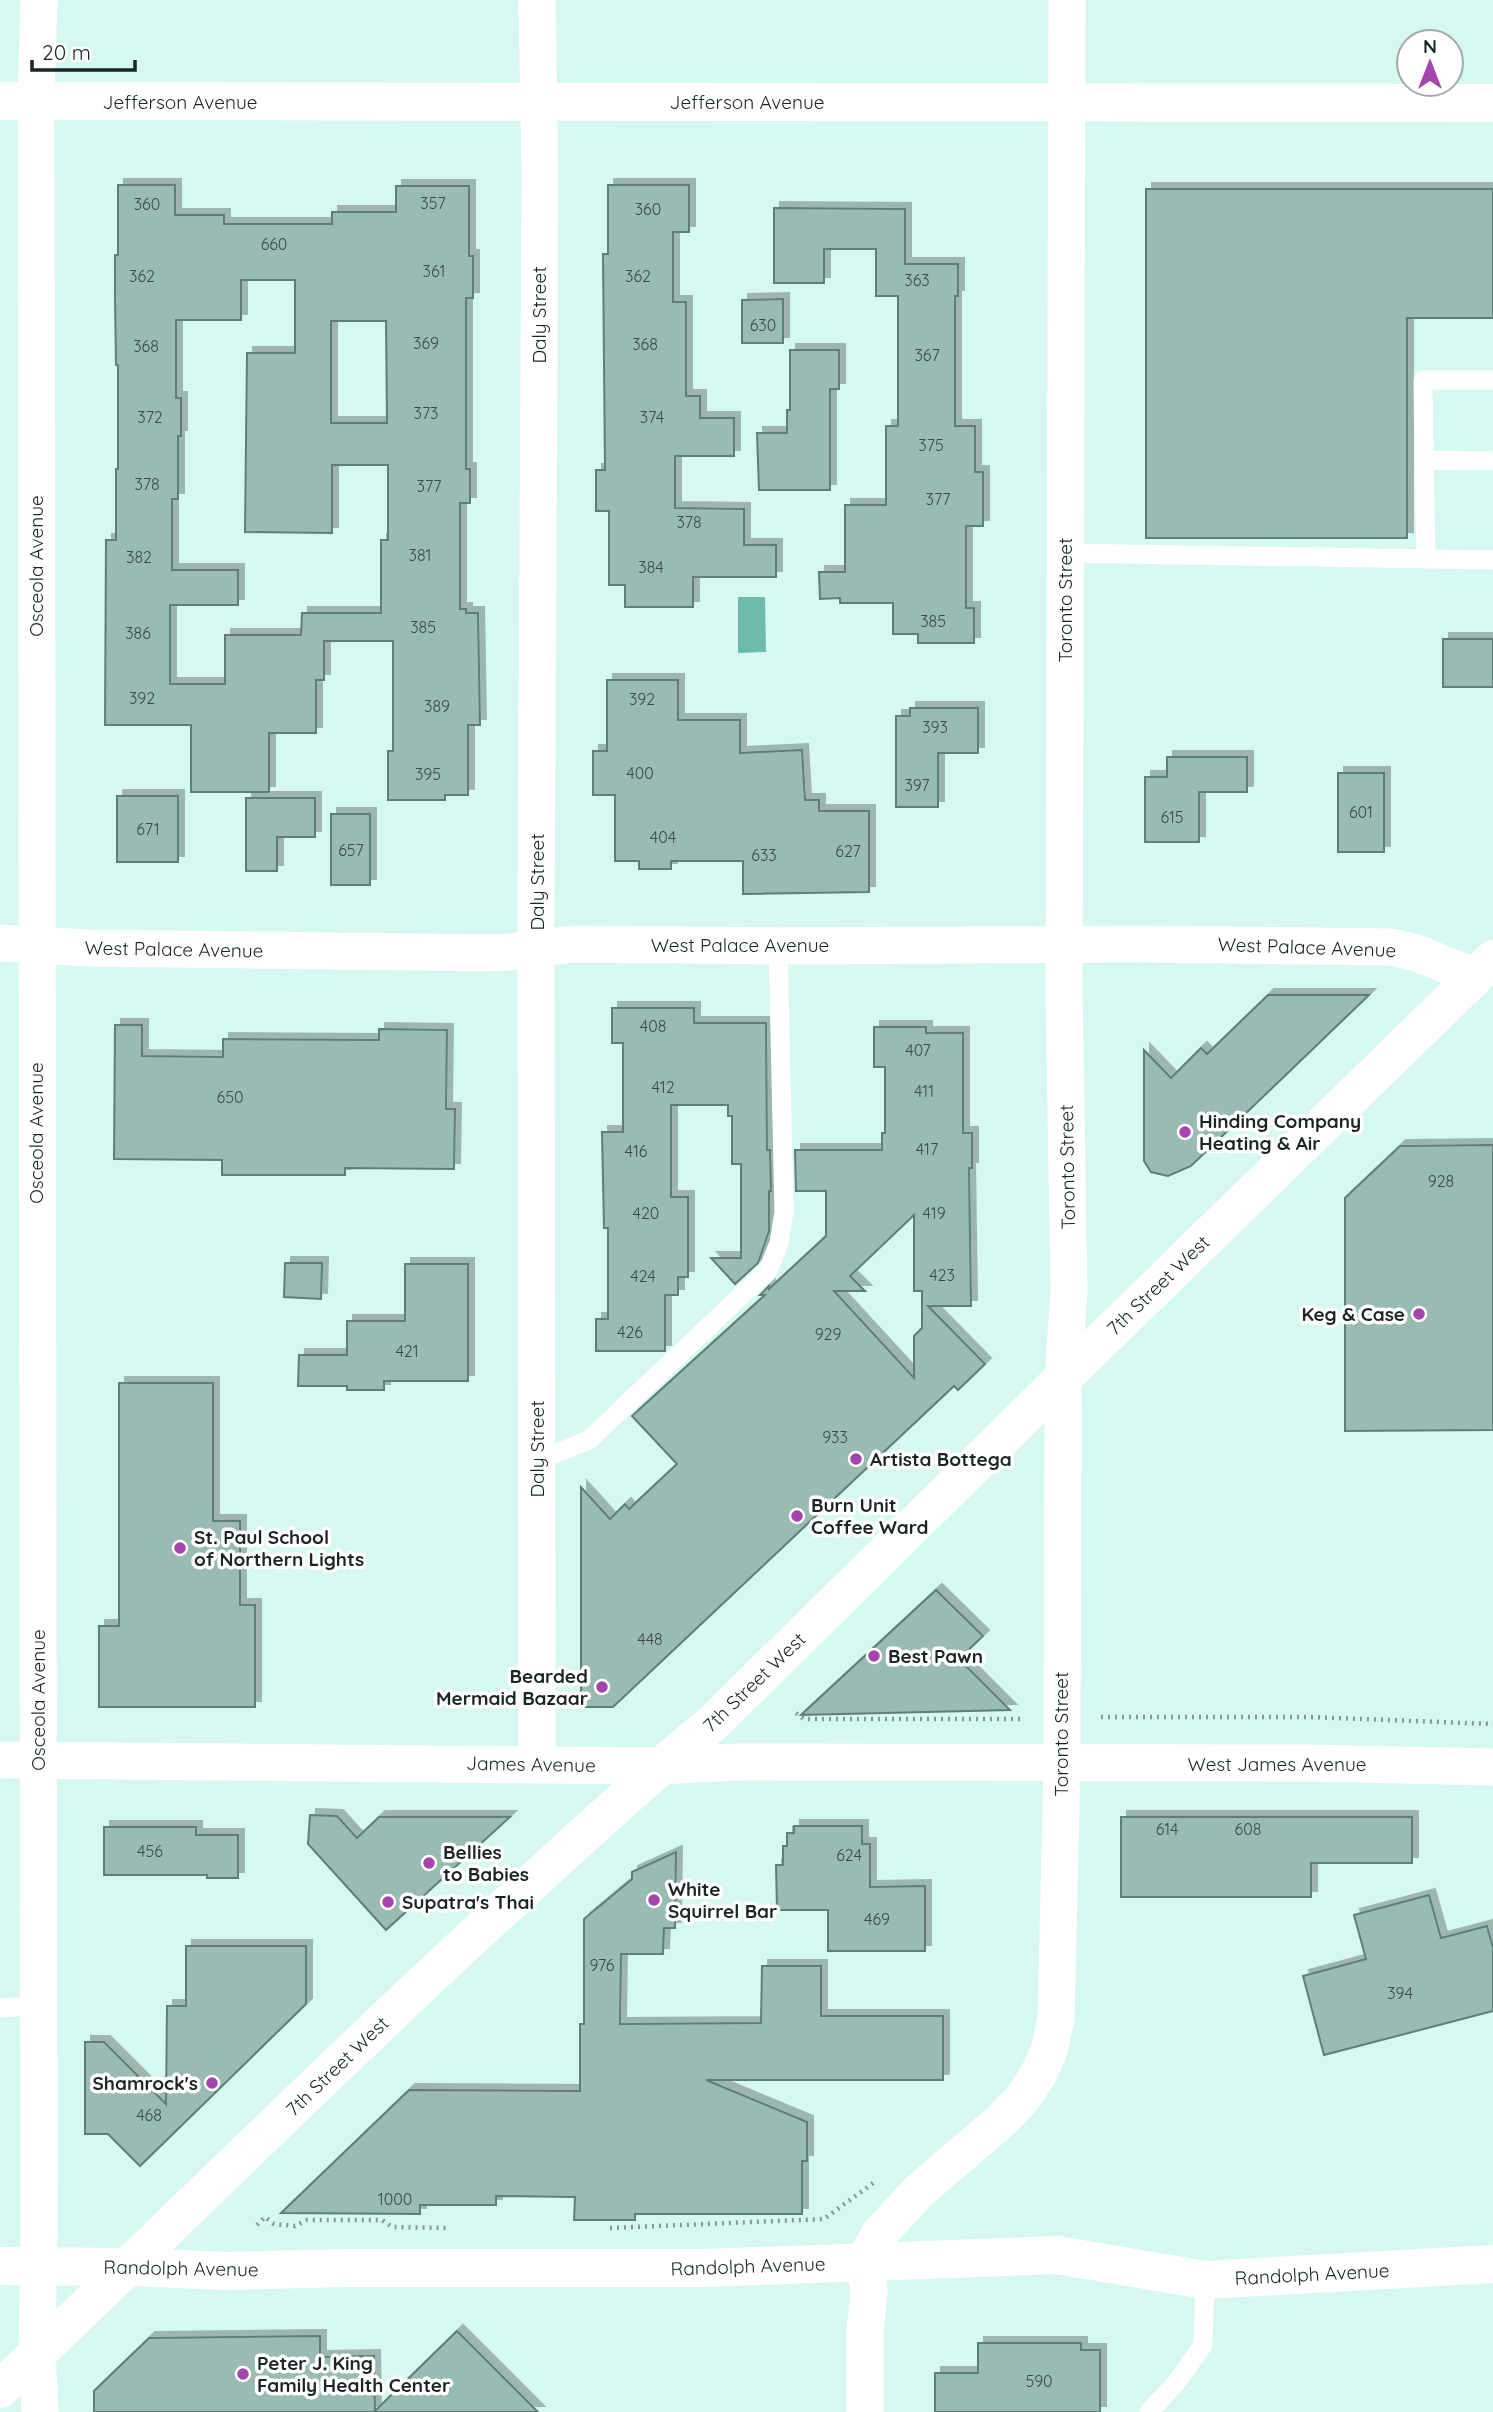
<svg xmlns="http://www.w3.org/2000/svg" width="1493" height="2412" font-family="Quicksand,sans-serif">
	<defs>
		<filter id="shadow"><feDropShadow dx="6" dy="-6" stdDeviation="0" flood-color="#0004"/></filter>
	</defs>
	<rect width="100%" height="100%" fill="#d6f8f0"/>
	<!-- water -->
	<path fill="#6ebbac" d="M738 597H765L766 652 738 653Z"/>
	<!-- building -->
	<g fill="#9abbb3" stroke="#5f7e77" stroke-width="2" fill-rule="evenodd" filter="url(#shadow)">
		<path d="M118 185H175V215H224V224H332V212H396V186H469V256H473V298H466V469H470V503H460V609H466V613H478L480 725H468V795H445V800H388V751H393V641H324V680H316V733H269V792H191V725H105L106 540H116V469H118V365H116L115 297V255H118ZM241 280H295V353H247L245 532 332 533V465H388V540H381V613H302L301 635H225V684H170V605H238V570H172V499H178V436H181V398H176V320H241ZM331 321H386L387 423H331Z"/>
		<path d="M608 185H689V232H673V302H686V396H700V418H734V456H675V508L744 509V545H776V577H693V607H625V585H609V511H596V470H605L603 254H608Z"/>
		<path d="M1146 189H1493V318H1407V538H1146Z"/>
		<path d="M774 208 905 209V264H958V296H955V426H975V472H983V526H966V608H974V643H918V634H893V603H840V598L820 599 819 572H845V505H886V426H898V296H876V249H824V283H774Z"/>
		<path d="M783 299V343H742V300Z"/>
		<path d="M790 350H839V389H830V490H759L757 433H787V410H790Z"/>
		<rect x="1443" y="639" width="50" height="48"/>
		<path d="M607 680H678V720H740V753L802 750 805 800H819V811H869V892L743 894V861H671V869H639V861H615V795H593V751H607Z"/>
		<path d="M910 708H978V753H938V807H896V716H910Z"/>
		<path d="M1167 757H1247V792H1199V842H1145V777H1167Z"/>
		<rect x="1338" y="773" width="46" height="79"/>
		<rect x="117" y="796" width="61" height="66"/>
		<path d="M246 798H315V837H277V871H246Z"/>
		<rect x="331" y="814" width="39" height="71"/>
		<path d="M1268 995H1369L1191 1166 1168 1176 1151 1172 1144 1161V1050L1171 1078 1201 1048 1207 1054Z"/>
		<path d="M612 1008H694V1023H766L767 1150H770L771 1191H769V1231L758 1263 735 1284 711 1258H741V1164H732V1116H728V1105H671V1197H688V1277H678V1295H665V1351H596V1319H608V1228H604L602 1132H623V1043H612Z"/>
		<path d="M115 1025H142V1056L223 1057V1039L379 1040V1029L447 1030 446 1109H455L454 1169 345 1168V1175H222V1160L114 1159Z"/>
		<path d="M874 1027H926V1033H963V1133H972V1168H969L971 1306H928L985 1364 958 1390 954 1386 613 1707H581V1487L610 1519 625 1504 629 1509 677 1464 632 1416 765 1295H760L769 1286V1289L826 1236V1191H796L795 1150H882V1133H885V1067H874ZM914 1215V1291H922V1328L914 1336V1378L834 1291H865L850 1276Z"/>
		<path d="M1493 1145V1430L1345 1431V1198L1400 1146Z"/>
		<path d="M285 1263H322L321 1299 284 1297Z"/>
		<path d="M405 1264H468V1381H384V1390H347V1386H298L299 1355H347V1321H405Z"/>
		<path d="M119 1383H213V1521H240V1605H255V1707H99V1626H119Z"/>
		<path d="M936 1590 983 1636 959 1659 1010 1710 801 1715Z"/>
		<path d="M310 1815 337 1816 357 1838 379 1817H510L386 1930 308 1844Z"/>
		<path d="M1121 1817H1412V1863H1311V1897H1121Z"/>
		<path d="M794 1826H862V1844H870V1887L925 1886V1951H828V1910H777L776 1865H783V1846H787V1833H794Z"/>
		<path d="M104 1827H196V1835H238V1878H207V1875H104Z"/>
		<path d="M676 1852 675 1928H664L663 1954H621L620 2024 761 2023 762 1966H821V2016H943V2080H706L807 2122V2161H802V2214H635V2220H574L575 2197 496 2196V2205H420V2214L281 2213 409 2090 580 2091V2024H584V1919L632 1879V1872Z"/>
		<path d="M1429 1895 1441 1938 1487 1926 1493 1948V2011L1324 2055 1303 1976 1366 1959 1354 1915Z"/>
		<path d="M186 1946H306V2004L140 2166 108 2134H85V2042H104L166 2104 167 2006H186Z"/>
		<path d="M457 2331 538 2412H94V2391L149 2338 320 2336V2357L374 2356 375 2411Z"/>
		<path d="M978 2343H1081V2350H1100V2412H935V2373H978Z"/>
	</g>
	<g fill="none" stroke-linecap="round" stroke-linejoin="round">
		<!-- path -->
		<g stroke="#809993" stroke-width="4.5" stroke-dasharray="2 5" stroke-linecap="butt">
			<path d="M796 1713 804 1719H1021"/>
			<path d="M1101 1717H1309L1493 1724"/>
			<path d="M257 2225 265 2217 274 2224 295 2226 307 2220H382L392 2227 447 2228"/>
			<path d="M610 2228 824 2219 876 2181"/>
		</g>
		<!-- lane -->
		<g stroke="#fff" stroke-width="19">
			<path d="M1424 460 1423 380H1493"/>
			<path d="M1065 553 1493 560"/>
			<path d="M1426 559 1424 460 1493 461"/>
			<path d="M537 1461 589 1440 768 1270 779 1243 784 1212 778 946"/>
			<path d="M0 2008 38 2005"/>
			<path d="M1149 2412 1176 2383 1203 2345 1205 2280"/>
		</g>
		<!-- street -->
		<g stroke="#fff" stroke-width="37">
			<path d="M39 0 36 101 39 2229 37 2354 40 2412"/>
			<path d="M537 0 540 175 536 907 537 1764"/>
			<path d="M0 943 88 948 501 953 573 944 778 946 1140 944 1391 947 1417 953 1475 977"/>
			<path d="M0 1760 659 1766 740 1762 1309 1763 1493 1767"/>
			<path d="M865 2412V2331L869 2291 865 2261 880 2233 920 2190 1003 2119 1022 2099 1038 2075 1049 2051 1056 2019 1062 1763 1063 1378 1069 1291 1064 993 1067 0"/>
		</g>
		<!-- secondary -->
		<g stroke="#fff" stroke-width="38">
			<path d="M0 101 1493 103"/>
			<path d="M0 2266 130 2267 226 2271 345 2268H706L1057 2255 1205 2280 1493 2264"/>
			<path d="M0 2389C168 2230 332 2066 503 1909 572 1846 640 1782 713 1723L1063 1378 1493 959"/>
		</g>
	</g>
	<!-- markers -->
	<g fill="#a445ad" stroke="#fff" stroke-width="2.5">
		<circle cx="1185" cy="1132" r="7"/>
		<circle cx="1419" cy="1314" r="7"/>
		<circle cx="856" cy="1459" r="7"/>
		<circle cx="797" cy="1516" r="7"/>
		<circle cx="180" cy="1548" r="7"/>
		<circle cx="874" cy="1656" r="7"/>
		<circle cx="602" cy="1687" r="7"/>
		<circle cx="429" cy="1863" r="7"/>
		<circle cx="654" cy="1900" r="7"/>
		<circle cx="388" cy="1902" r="7"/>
		<circle cx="212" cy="2083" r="7"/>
		<circle cx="243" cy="2374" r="7"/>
	</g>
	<g text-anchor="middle" stroke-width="7" stroke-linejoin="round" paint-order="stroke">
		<!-- number labels -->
		<g font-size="16" fill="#394b47">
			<text x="433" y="209">357</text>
			<text x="147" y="210">360</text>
			<text x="648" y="215">360</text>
			<text x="274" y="250">660</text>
			<text x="434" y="277">361</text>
			<text x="142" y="282">362</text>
			<text x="638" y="282">362</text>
			<text x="917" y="286">363</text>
			<text x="763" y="331">630</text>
			<text x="426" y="349">369</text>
			<text x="645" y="350">368</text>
			<text x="146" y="352">368</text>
			<text x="927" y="361">367</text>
			<text x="426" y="419">373</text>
			<text x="150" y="423">372</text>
			<text x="652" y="423">374</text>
			<text x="931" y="451">375</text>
			<text x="147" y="490">378</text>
			<text x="429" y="492">377</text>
			<text x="938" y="505">377</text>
			<text x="689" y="528">378</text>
			<text x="420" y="561">381</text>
			<text x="139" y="563">382</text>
			<text x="651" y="573">384</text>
			<text x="933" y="627">385</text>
			<text x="423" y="633">385</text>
			<text x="138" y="639">386</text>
			<text x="142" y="704">392</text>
			<text x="642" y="705">392</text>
			<text x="437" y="712">389</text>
			<text x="935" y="733">393</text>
			<text x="640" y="779">400</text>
			<text x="428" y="780">395</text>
			<text x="917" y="791">397</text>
			<text x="1361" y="818">601</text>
			<text x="1172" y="823">615</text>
			<text x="148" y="835">671</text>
			<text x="663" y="843">404</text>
			<text x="351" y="856">657</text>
			<text x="848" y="857">627</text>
			<text x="764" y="861">633</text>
			<text x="653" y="1032">408</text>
			<text x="918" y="1056">407</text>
			<text x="663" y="1093">412</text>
			<text x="924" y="1097">411</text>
			<text x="230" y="1103">650</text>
			<text x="927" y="1155">417</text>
			<text x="636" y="1157">416</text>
			<text x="1441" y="1187">928</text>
			<text x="646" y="1219">420</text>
			<text x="934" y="1219">419</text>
			<text x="942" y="1281">423</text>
			<text x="643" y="1282">424</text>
			<text x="630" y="1338">426</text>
			<text x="828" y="1340">929</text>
			<text x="407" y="1357">421</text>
			<text x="835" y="1443">933</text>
			<text x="650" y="1645">448</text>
			<text x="1167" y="1835">614</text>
			<text x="1248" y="1835">608</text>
			<text x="150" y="1857">456</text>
			<text x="849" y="1861">624</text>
			<text x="877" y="1925">469</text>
			<text x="602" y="1971">976</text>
			<text x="1400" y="1999">394</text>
			<text x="149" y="2121">468</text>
			<text x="395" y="2205">1000</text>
			<text x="1039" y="2387">590</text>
		</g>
		<!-- street labels -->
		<g font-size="19" fill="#192623" stroke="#fff">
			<text x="180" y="109">Jefferson Avenue</text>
			<text x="747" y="109">Jefferson Avenue</text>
			<text transform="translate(539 315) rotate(-90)" y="7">Daly Street</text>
			<text transform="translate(36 566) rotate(-90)" y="7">Osceola Avenue</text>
			<text transform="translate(1065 600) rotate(-90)" y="7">Toronto Street</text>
			<text transform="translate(537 882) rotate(-90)" y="7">Daly Street</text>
			<text x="740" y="952">West Palace Avenue</text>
			<text transform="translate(1307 947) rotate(2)" y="7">West Palace Avenue</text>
			<text transform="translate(174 949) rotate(1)" y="7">West Palace Avenue</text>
			<text transform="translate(36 1133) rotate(-90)" y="7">Osceola Avenue</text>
			<text transform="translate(1067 1167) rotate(-91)" y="7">Toronto Street</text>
			<text transform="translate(1158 1285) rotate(-44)" y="7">7th Street West</text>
			<text transform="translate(537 1449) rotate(-90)" y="7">Daly Street</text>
			<text transform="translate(754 1682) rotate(-44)" y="7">7th Street West</text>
			<text transform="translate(38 1700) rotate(-90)" y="7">Osceola Avenue</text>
			<text transform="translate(1061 1734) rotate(-90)" y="7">Toronto Street</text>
			<text transform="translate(531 1764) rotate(1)" y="7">James Avenue</text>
			<text x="1277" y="1771">West James Avenue</text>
			<text transform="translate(337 2066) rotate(-44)" y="7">7th Street West</text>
			<text transform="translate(748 2266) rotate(-2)" y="7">Randolph Avenue</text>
			<text transform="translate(181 2268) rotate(1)" y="7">Randolph Avenue</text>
			<text transform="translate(1312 2274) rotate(-3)" y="7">Randolph Avenue</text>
		</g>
		<!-- poi labels -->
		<g font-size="19" font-weight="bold" fill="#192623" stroke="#fff" text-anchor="start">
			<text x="1199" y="1128">Hinding Company<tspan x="1199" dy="22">Heating &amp; Air</tspan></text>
			<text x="1405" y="1321" text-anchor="end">Keg &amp; Case</text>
			<text x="870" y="1466">Artista Bottega</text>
			<text x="811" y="1512">Burn Unit<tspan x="811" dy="22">Coffee Ward</tspan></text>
			<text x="194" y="1544">St. Paul School<tspan x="194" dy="22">of Northern Lights</tspan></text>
			<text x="888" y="1663">Best Pawn</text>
			<text x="588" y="1683" text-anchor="end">Bearded<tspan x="588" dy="22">Mermaid Bazaar</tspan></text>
			<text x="443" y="1859">Bellies<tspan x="443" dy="22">to Babies</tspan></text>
			<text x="668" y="1896">White<tspan x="668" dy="22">Squirrel Bar</tspan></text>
			<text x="402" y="1909">Supatra's Thai</text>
			<text x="198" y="2090" text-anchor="end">Shamrock's</text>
			<text x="257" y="2370">Peter J. King<tspan x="257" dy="22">Family Health Center</tspan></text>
		</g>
	</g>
	<!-- north arrow -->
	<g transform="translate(1430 63)"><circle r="33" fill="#ffffff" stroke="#a3a8a7" stroke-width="2"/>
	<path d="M0-5L12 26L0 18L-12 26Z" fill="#a445ad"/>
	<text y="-10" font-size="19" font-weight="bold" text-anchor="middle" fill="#192623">N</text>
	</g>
	<!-- scale -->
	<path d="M32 60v10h103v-10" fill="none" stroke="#192623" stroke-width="3.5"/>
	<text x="42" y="60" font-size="21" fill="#192623" stroke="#ffffff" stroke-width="5" paint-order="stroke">20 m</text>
</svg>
